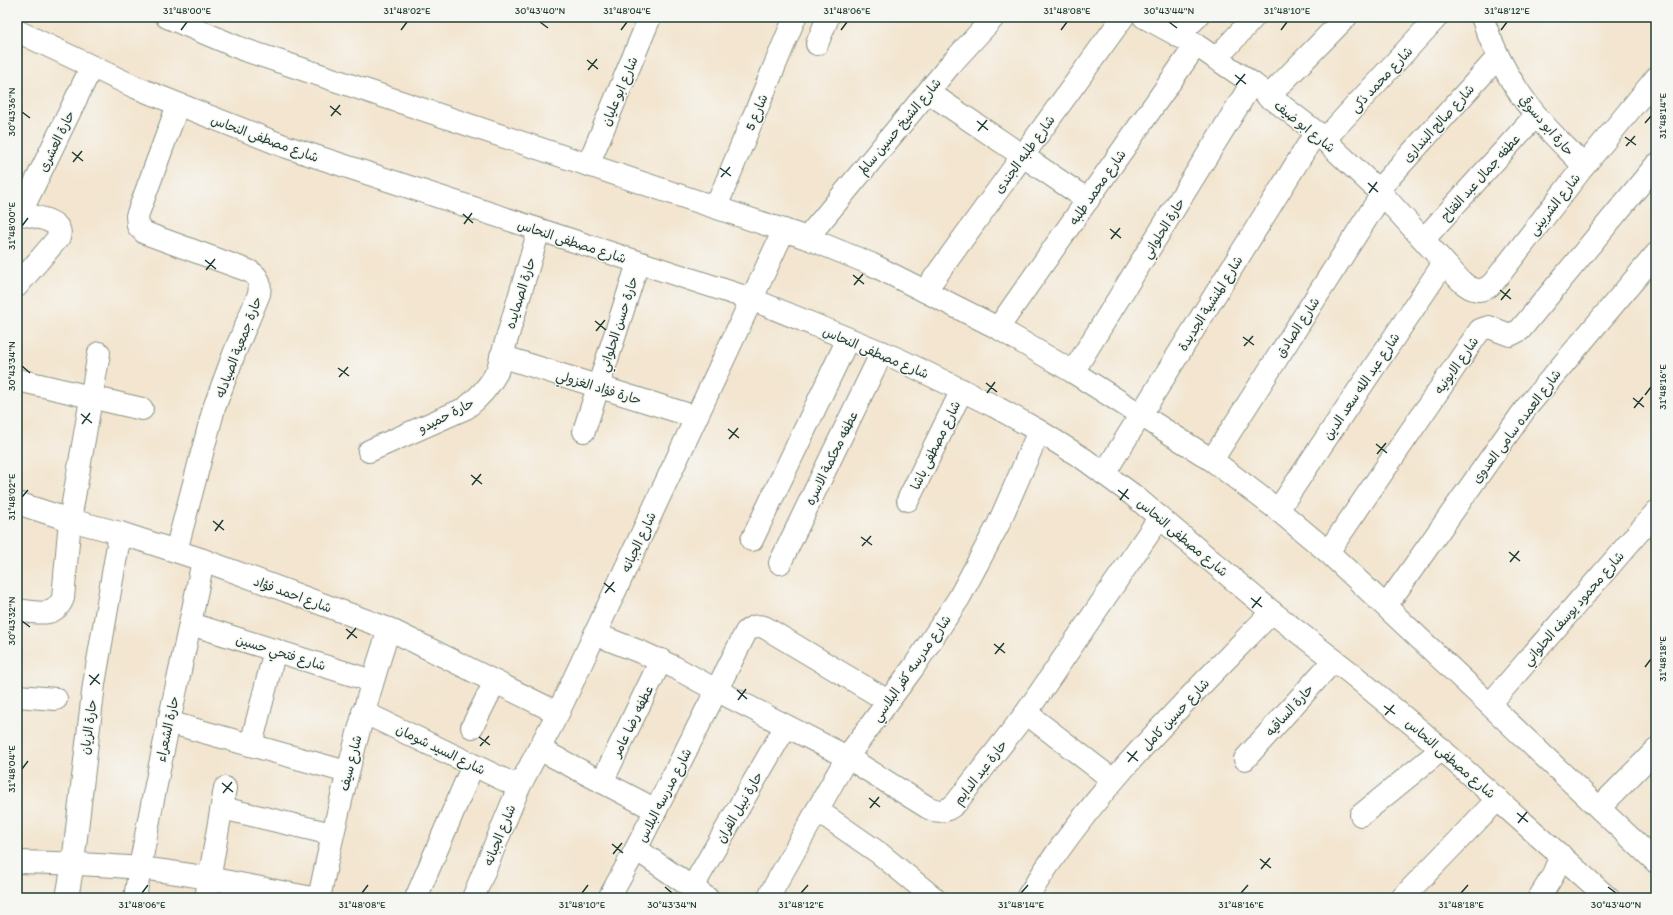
<svg xmlns="http://www.w3.org/2000/svg" width="1673" height="915" font-family="Itim,'Playpen Sans Arabic',sans-serif">
	<rect width="100%" height="100%" fill="#f6f6f2"/>
	<filter id="ink" filterUnits="userSpaceOnUse"><feTurbulence type="fractalNoise" baseFrequency=".025" numOctaves="2"/><feDisplacementMap in="SourceGraphic" scale="8" xChannelSelector="R" yChannelSelector="G"/><feConvolveMatrix kernelMatrix="1 2 1 2 8 2 1 2 1" color-interpolation-filters="sRGB"/></filter>
	<filter id="wash" filterUnits="userSpaceOnUse"><feTurbulence type="fractalNoise" baseFrequency=".012" numOctaves="4" result="noise"/><feDisplacementMap in="SourceGraphic" scale="16" xChannelSelector="R" yChannelSelector="G"/><feGaussianBlur stdDeviation="0.9" result="paint"/><feColorMatrix in="noise" values="0 0 0 0 0 0 0 0 0 0 0 0 0 0 0 0 0 1.4 0 .05"/><feComposite in="paint" operator="in"/></filter>
	<g filter="url(#wash)">
		<rect width="100%" height="100%" fill="#f3e5cf"/>
	</g>
	<g filter="url(#ink)">
		<g fill="none" stroke-linecap="round" stroke-linejoin="round">
			<!-- minor casing -->
			<g stroke="#899182" stroke-width="24">
				<g id="minor">
					<path d="M167 17 242 49 284 63 807 238 871 264 998 328 1073 372 1212 460 1278 510 1328 552 1656 862"/>
					<path d="M1144 17 1196 45 1252 83 1316 132 1382 194 1460 280C1471 291 1482 294 1493 283L1584 166 1656 78"/>
					<path d="M1482 17C1494 52 1512 86 1535 114 1550 133 1568 149 1584 166"/>
					<path d="M17 31 135 87 284 146 751 299 898 359 994 406 1039 431 1084 459 1133 495 1272 612 1352 674 1423 733 1608 898"/>
					<path d="M1178 36 1197 17"/>
					<path d="M817 44 828 17"/>
					<path d="M1216 59 1254 17"/>
					<path d="M928 92 1088 200"/>
					<path d="M1268 97 1346 17"/>
					<path d="M1324 140 1437 17"/>
					<path d="M588 165 650 17"/>
					<path d="M1378 190 1498 57"/>
					<path d="M716 207 795 17"/>
					<path d="M17 213C30 216 65 219 59 237L17 286"/>
					<path d="M20 214 91 68"/>
					<path d="M807 238 950 65 994 17"/>
					<path d="M1424 239 1536 115"/>
					<path d="M925 291 1123 17"/>
					<path d="M998 328 1196 45"/>
					<path d="M501 356 696 417"/>
					<path d="M1073 372 1252 83"/>
					<path d="M18 380 142 409"/>
					<path d="M584 431 638 263"/>
					<path d="M369 451 466 408C480 397 489 387 497 372L539 230"/>
					<path d="M1212 460 1382 194"/>
					<path d="M1104 474 1316 132"/>
					<path d="M908 500 962 390"/>
					<path d="M17 503 70 520 120 533 203 560 389 629 558 713"/>
					<path d="M1278 510 1444 263"/>
					<path d="M752 540 848 339"/>
					<path d="M176 551 214 408 234 354 259 294C261 283 259 276 249 271L145 233 138 226 137 216 178 105"/>
					<path d="M1328 552 1480 330 1489 327 1510 335 1520 330 1656 165"/>
					<path d="M780 563 882 352"/>
					<path d="M1386 606 1526 408 1656 254"/>
					<path d="M17 610C35 612 55 619 63 598L70 520 99 353"/>
					<path d="M191 624 372 681"/>
					<path d="M595 634 643 653 674 667 716 690 847 757 927 807C938 813 947 812 956 803L1026 713 1160 517"/>
					<path d="M17 696 56 699"/>
					<path d="M1490 704 1656 512"/>
					<path d="M363 712 519 787"/>
					<path d="M1026 713 1113 780"/>
					<path d="M168 722 347 772"/>
					<path d="M472 727 495 682"/>
					<path d="M251 745 275 650"/>
					<path d="M539 749 656 810"/>
					<path d="M1245 759 1334 660"/>
					<path d="M602 782 661 660"/>
					<path d="M1600 807 1656 750"/>
					<path d="M222 808 332 834"/>
					<path d="M817 810 879 853 934 898"/>
					<path d="M1361 815 1442 749"/>
					<path d="M636 849 707 898"/>
					<path d="M17 862C58 863 98 864 138 868 197 874 254 887 312 898"/>
					<path d="M692 888 786 726"/>
					<path d="M67 898 73 863 94 684 120 533"/>
					<path d="M135 898C153 784 181 673 203 560"/>
					<path d="M206 898 225 788"/>
					<path d="M319 898C338 807 360 718 389 629"/>
					<path d="M416 898 473 765"/>
					<path d="M473 898 519 787 558 713 784 230"/>
					<path d="M609 898 636 849 746 632C752 626 757 625 764 627L888 701"/>
					<path d="M768 898 847 757 913 668 959 598 998 525 1039 431"/>
					<path d="M1027 898C1092 791 1185 702 1272 612"/>
					<path d="M1402 898 1498 799"/>
					<path d="M1539 898 1552 877 1561 855"/>
				</g>
			</g>
			<!-- minor -->
			<use href="#minor" stroke="#fff" stroke-width="22"/>
		</g>
	</g>
	<!-- ticks -->
	<path fill="none" stroke="#1f3d34" stroke-width="1.5" d="M540 22 548 28M1169 22 1177 28M181 30 187 22M401 30 407 22M621 30 627 22M841 30 847 22M1061 30 1067 22M1281 30 1287 22M1501 30 1507 22M587 60 598 69M588 70 597 59M1235 75 1246 84M1236 85 1245 74M330 106 341 115M22 112 30 118M331 116 340 105M977 121 988 130M1645 123 1651 116M978 131 987 120M1625 137 1636 145M1626 146 1635 136M72 152 83 161M73 162 82 151M720 168 731 176M721 177 730 167M1368 183 1378 192M1369 193 1377 182M463 214 473 223M464 224 472 213M22 226 28 218M1110 229 1121 238M1111 239 1120 228M205 260 216 269M206 270 215 259M853 275 864 284M854 285 863 274M1500 290 1511 299M1501 300 1510 289M595 321 606 330M596 331 605 320M1243 337 1254 345M1244 346 1253 336M22 366 30 373M338 368 349 376M339 377 348 367M986 383 997 392M987 393 995 382M1645 395 1651 387M1633 398 1644 407M1634 408 1643 397M81 414 92 423M82 424 90 413M728 429 739 438M729 439 738 428M1376 444 1387 453M1377 454 1386 443M471 475 482 484M472 485 481 474M1118 490 1129 499M22 497 28 490M1120 500 1128 489M213 521 224 530M215 531 223 520M861 537 872 545M862 546 871 536M1509 552 1520 561M1510 562 1519 551M604 583 615 592M605 593 614 582M1251 598 1262 607M1252 608 1261 597M22 621 30 627M346 629 357 638M347 639 356 628M994 644 1005 653M995 654 1004 643M1645 667 1651 659M89 675 100 684M90 685 99 674M737 690 747 699M738 700 746 689M1384 706 1395 714M1385 715 1394 705M479 737 490 745M480 746 489 736M1127 752 1138 761M1128 762 1137 751M22 769 28 761M222 783 233 792M223 793 232 782M869 798 880 807M870 808 879 797M1517 813 1528 822M1518 823 1527 812M612 844 623 853M613 854 622 843M1260 859 1271 868M1261 869 1270 858M665 887 672 893M1608 887 1616 893M142 893 148 885M362 893 368 885M582 893 588 885M801 893 808 885M1021 893 1028 885M1241 893 1248 885M1461 893 1468 885"/>
	<g text-anchor="middle" stroke-width="3" stroke-linejoin="round" paint-order="stroke">
		<!-- street labels -->
		<g font-size="13" fill="#1f3d34" stroke="#f6f6f2">
			<text transform="translate(1381 79) rotate(-47)" y="5">شارع محمد ذكى</text>
			<text transform="translate(619 91) rotate(-67)" y="5">شارع ابو عليان</text>
			<text transform="translate(756 112) rotate(-67)" y="5">شارع 5</text>
			<text transform="translate(1438 123) rotate(-48)" y="5">شارع صالح البندارى</text>
			<text transform="translate(1547 125) rotate(49)" y="5">حارة ابو دسوقي</text>
			<text transform="translate(899 126) rotate(-50)" y="5">شارع الشيخ حسين سالم</text>
			<text transform="translate(1305 126) rotate(39)" y="5">شارع ابو ضيف</text>
			<text transform="translate(265 138) rotate(20)" y="5">شارع مصطفى النحاس</text>
			<text transform="translate(56 141) rotate(-64)" y="5">حارة العشرى</text>
			<text transform="translate(1024 154) rotate(-54)" y="5">شارع طلبه الجندى</text>
			<text transform="translate(1480 177) rotate(-48)" y="5">عطفه جمال عبد الفتاح</text>
			<text transform="translate(1097 187) rotate(-55)" y="5">شارع محمد طلبه</text>
			<text transform="translate(1554 204) rotate(-52)" y="5">شارع الشربينى</text>
			<text transform="translate(1163 228) rotate(-58)" y="5">حارة الحلواني</text>
			<text transform="translate(572 241) rotate(18)" y="5">شارع مصطفى النحاس</text>
			<text transform="translate(520 293) rotate(-73)" y="5">حارة الصمايده</text>
			<text transform="translate(1210 303) rotate(-58)" y="5">شارع المنشية الجديدة</text>
			<text transform="translate(618 324) rotate(-72)" y="5">حارة حسن الحلواني</text>
			<text transform="translate(1297 327) rotate(-57)" y="5">شارع الصادق</text>
			<text transform="translate(238 347) rotate(-69)" y="5">حارة جمعية الصيادله</text>
			<text transform="translate(876 352) rotate(23)" y="5">شارع مصطفى النحاس</text>
			<text transform="translate(1456 365) rotate(-55)" y="5">شارع الابونيه</text>
			<text transform="translate(1361 386) rotate(-56)" y="5">شارع عبد الله سعد الدين</text>
			<text transform="translate(599 387) rotate(17)" y="5">حارة فؤاد الغزولي</text>
			<text transform="translate(446 415) rotate(-27)" y="5">حارة حميدو</text>
			<text transform="translate(1516 426) rotate(-53)" y="5">شارع العمده سامى العدوى</text>
			<text transform="translate(935 445) rotate(-64)" y="5">شارع مصطفى باشا</text>
			<text transform="translate(831 458) rotate(-64)" y="5">عطفه محكمة الاسره</text>
			<text transform="translate(1183 537) rotate(40)" y="5">شارع مصطفى النحاس</text>
			<text transform="translate(638 542) rotate(-65)" y="5">شارع الجبانه</text>
			<text transform="translate(293 594) rotate(20)" y="5">شارع احمد فؤاد</text>
			<text transform="translate(1573 608) rotate(-49)" y="5">شارع محمود يوسف الحلواني</text>
			<text transform="translate(281 652) rotate(17)" y="5">شارع فتحي حسين</text>
			<text transform="translate(911 668) rotate(-55)" y="5">شارع مدرسه كفر البلاسي</text>
			<text transform="translate(1289 710) rotate(-48)" y="5">حارة الساقيه</text>
			<text transform="translate(1175 714) rotate(-47)" y="5">شارع حسين كامل</text>
			<text transform="translate(632 721) rotate(-64)" y="5">عطفه رضا عامر</text>
			<text transform="translate(88 727) rotate(-82)" y="5">حارة الزيان</text>
			<text transform="translate(167 729) rotate(-78)" y="5">حارة الشعراء</text>
			<text transform="translate(441 749) rotate(26)" y="5">شارع السيد شومان</text>
			<text transform="translate(1451 758) rotate(41)" y="5">شارع مصطفى النحاس</text>
			<text transform="translate(350 763) rotate(-76)" y="5">شارع سيف</text>
			<text transform="translate(980 772) rotate(-52)" y="5">حارة عبد الدايم</text>
			<text transform="translate(664 795) rotate(-63)" y="5">شارع مدرسه البلاس</text>
			<text transform="translate(739 807) rotate(-60)" y="5">حارة نبيل الفران</text>
			<text transform="translate(499 835) rotate(-68)" y="5">شارع الجبانه</text>
		</g>
	</g>
	<!-- margin -->
	<rect width="1673" height="915" fill="none" stroke="#f6f6f2" stroke-width="44"/>
	<rect x="22" y="22" width="1629" height="871" fill="none" stroke="#1f3d34" stroke-width="1.5"/>
	<g font-size="10" text-anchor="middle" fill="#1f3d34">
		<text x="187" y="14">31°48'00"E</text>
		<text x="407" y="14">31°48'02"E</text>
		<text x="540" y="14">30°43'40"N</text>
		<text x="627" y="14">31°48'04"E</text>
		<text x="847" y="14">31°48'06"E</text>
		<text x="1067" y="14">31°48'08"E</text>
		<text x="1169" y="14">30°43'44"N</text>
		<text x="1287" y="14">31°48'10"E</text>
		<text x="1507" y="14">31°48'12"E</text>
		<text transform="translate(11 112) rotate(-90)" y="4">30°43'36"N</text>
		<text transform="translate(1662 116) rotate(-90)" y="4">31°48'14"E</text>
		<text transform="translate(11 226) rotate(-90)" y="4">31°48'00"E</text>
		<text transform="translate(11 366) rotate(-90)" y="4">30°43'34"N</text>
		<text transform="translate(1662 387) rotate(-90)" y="4">31°48'16"E</text>
		<text transform="translate(11 497) rotate(-90)" y="4">31°48'02"E</text>
		<text transform="translate(11 621) rotate(-90)" y="4">30°43'32"N</text>
		<text transform="translate(1662 659) rotate(-90)" y="4">31°48'18"E</text>
		<text transform="translate(11 769) rotate(-90)" y="4">31°48'04"E</text>
		<text x="142" y="908">31°48'06"E</text>
		<text x="362" y="908">31°48'08"E</text>
		<text x="582" y="908">31°48'10"E</text>
		<text x="672" y="908">30°43'34"N</text>
		<text x="801" y="908">31°48'12"E</text>
		<text x="1021" y="908">31°48'14"E</text>
		<text x="1241" y="908">31°48'16"E</text>
		<text x="1461" y="908">31°48'18"E</text>
		<text x="1616" y="908">30°43'40"N</text>
	</g>
</svg>
